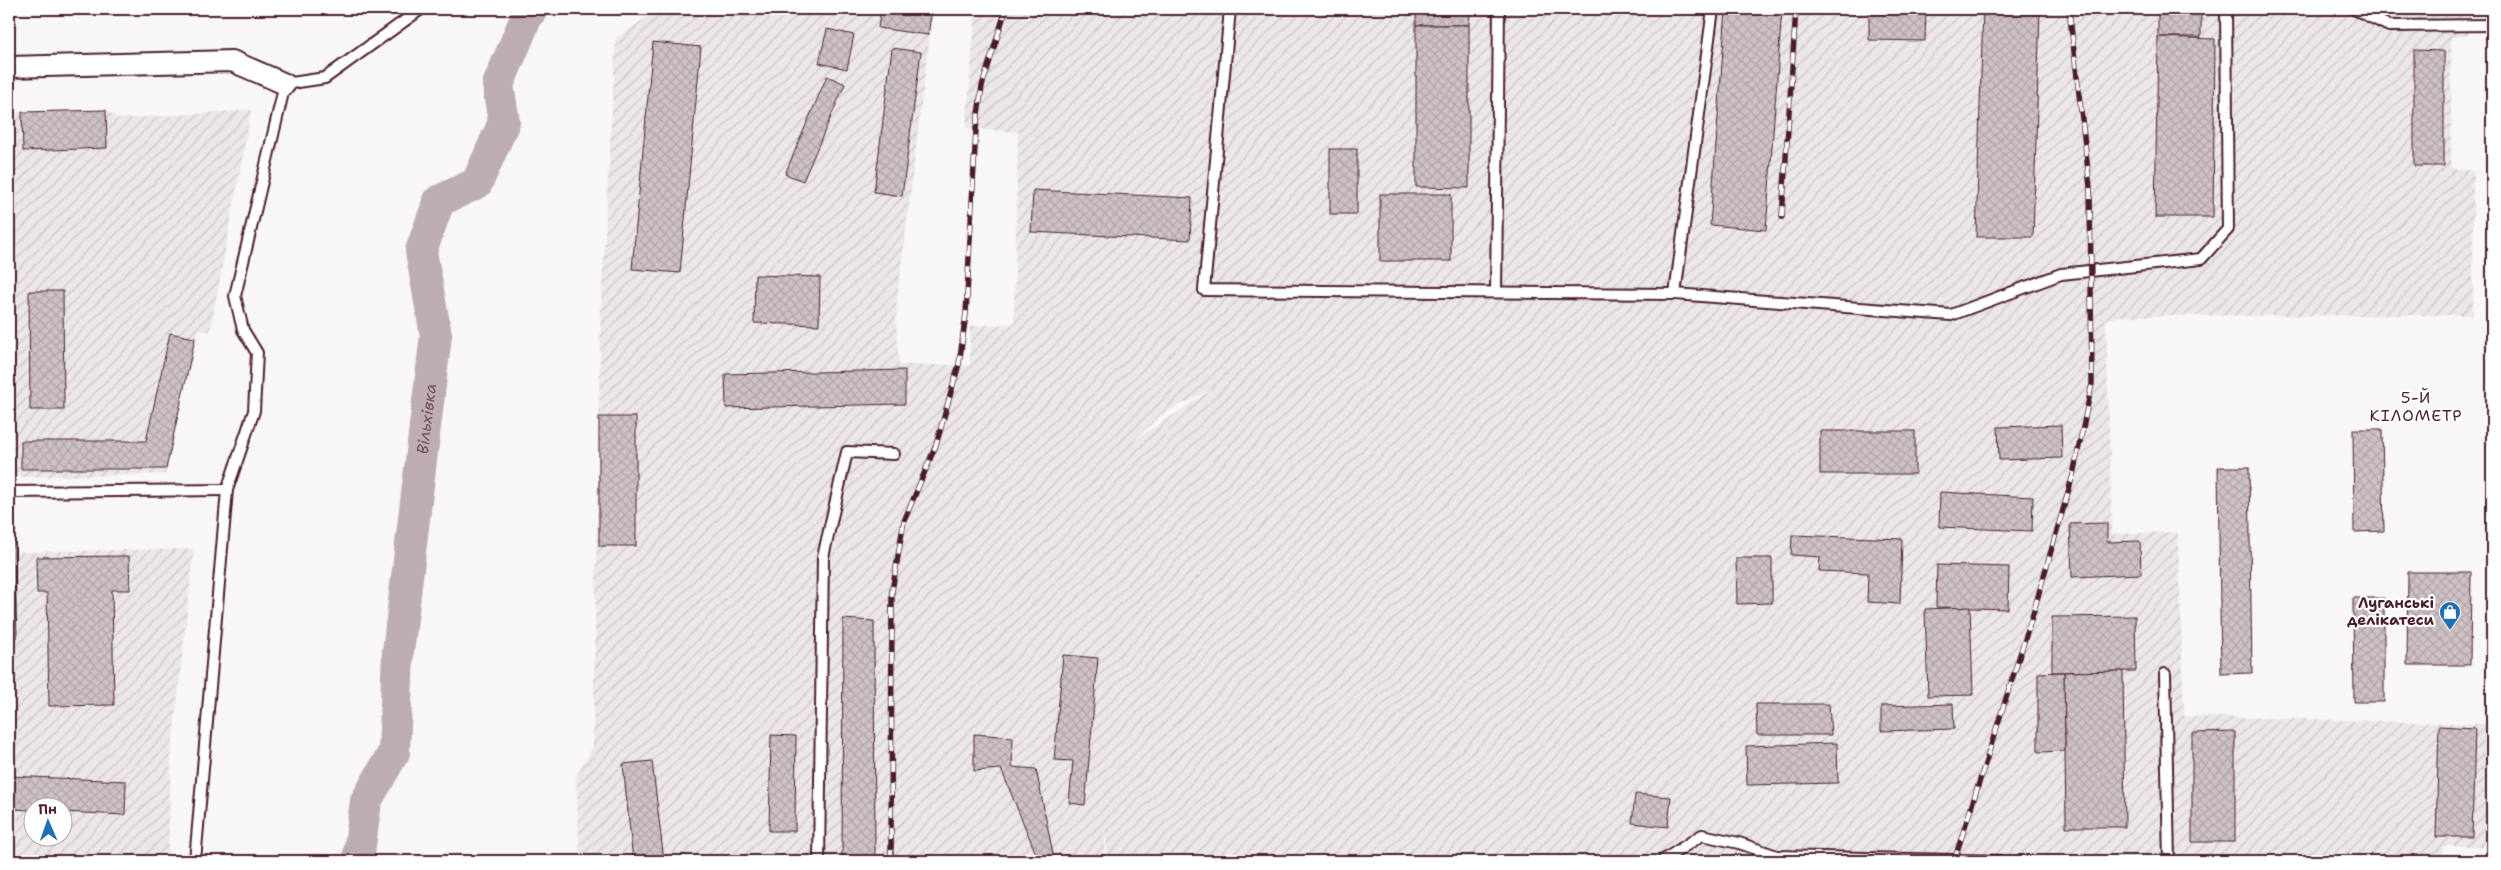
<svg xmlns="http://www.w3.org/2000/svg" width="2501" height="870" font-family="'Shantell Sans',sans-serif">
	<defs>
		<pattern id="industrial-furrows" width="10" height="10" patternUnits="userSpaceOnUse" patternTransform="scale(1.25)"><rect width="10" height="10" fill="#ebe6e8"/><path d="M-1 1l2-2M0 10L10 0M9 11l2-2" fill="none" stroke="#cbc5c7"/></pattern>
		<pattern id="forest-firs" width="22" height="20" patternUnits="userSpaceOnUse" patternTransform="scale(1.25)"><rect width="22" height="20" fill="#ded6d9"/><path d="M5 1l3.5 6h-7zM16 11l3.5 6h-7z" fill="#c0b7ba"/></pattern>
		<pattern id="building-cross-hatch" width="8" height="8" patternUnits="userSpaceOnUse" patternTransform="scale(1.25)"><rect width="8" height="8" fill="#cdc1c4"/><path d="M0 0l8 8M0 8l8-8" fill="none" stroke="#b2a5a9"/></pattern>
	</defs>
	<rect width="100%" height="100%" fill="#f8f6f7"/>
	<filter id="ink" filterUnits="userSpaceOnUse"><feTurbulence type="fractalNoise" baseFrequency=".02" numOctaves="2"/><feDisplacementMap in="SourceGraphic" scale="10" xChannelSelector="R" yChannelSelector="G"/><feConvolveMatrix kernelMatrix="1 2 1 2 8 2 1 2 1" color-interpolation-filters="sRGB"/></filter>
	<g filter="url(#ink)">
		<!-- industrial -->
		<g fill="url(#industrial-furrows)" fill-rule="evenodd">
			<path d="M659 9H933L897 299 896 323 899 365H970V326L1014 324 1018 132 966 128 976 9H2470L2469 35 2451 37V168L2473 171V315L2120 316 2106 319 2112 534 2178 532 2184 716 2485 724 2486 846H2443V861H1109L1104 828 1105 861H580L576 776 593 747 601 306 616 38ZM1212 389 1211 390 1132 442 1162 414Z"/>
			<path d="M106 110 119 119 251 110 210 332 199 329 165 474 14 477 15 552 194 549 171 756 168 861H9V113ZM32 808H62V838H32Z"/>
		</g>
		<!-- forest -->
		<rect fill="url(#forest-firs)" stroke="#947a82" x="9" y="9" width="4" height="28"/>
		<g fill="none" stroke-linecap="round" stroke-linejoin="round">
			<!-- river -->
			<path stroke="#bdadb0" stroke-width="32" id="s1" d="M358 861 366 801 394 752 398 652 436 335 421 251 439 201 477 183 504 122 498 85 526 18 532 9"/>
		</g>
		<!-- building -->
		<g fill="url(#building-cross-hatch)" stroke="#4a1f2b">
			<path d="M881 9H932L928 35 878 28Z"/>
			<path d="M1416 9H1470L1469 25H1416Z"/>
			<path d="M1726 9H1782L1766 230 1710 225Z"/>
			<path d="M1869 9H1926L1925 41 1869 40Z"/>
			<path d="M1983 9H2040L2033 237H1976Z"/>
			<rect x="2158" y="9" width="43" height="28"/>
			<path d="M2410 9H2457V13L2410 12Z"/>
			<path d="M1416 25H1469V188L1416 187Z"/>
			<path d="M827 29 854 35 847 69 819 63Z"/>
			<path d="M2158 37 2215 39 2213 217H2155Z"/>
			<path d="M653 42 701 47 680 273 632 269Z"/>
			<path d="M892 48 921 52 902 196 874 192Z"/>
			<path d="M2414 50 2444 51V166H2414Z"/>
			<path d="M827 76 845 84 803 181 785 174Z"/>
			<path d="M106 110 107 148 23 151 22 112Z"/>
			<rect x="1330" y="149" width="27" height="65"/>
			<path d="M1033 190 1192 198 1190 240 1031 232Z"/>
			<rect x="1380" y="194" width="71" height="67"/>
			<path d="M755 275 820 277 819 325 754 323Z"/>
			<path d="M29 291H63L64 410H30Z"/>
			<path d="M170 333 195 338 166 469H21V441H146Z"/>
			<path d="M905 370V404L726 408 725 374Z"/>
			<rect x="599" y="417" width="37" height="129"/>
			<path d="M2061 425 2062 458 1999 460 1998 427Z"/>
			<path d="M2353 429H2382L2384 531 2354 532Z"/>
			<rect x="1820" y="431" width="95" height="43"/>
			<path d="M2218 467H2249L2252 673 2221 674Z"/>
			<path d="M1940 492 2033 497 2032 531 1939 527Z"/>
			<path d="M9 506H13L17 637 9 638Z"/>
			<path d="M2107 523V542L2140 541 2141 574 2072 577 2070 524Z"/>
			<path d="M1792 535 1902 539 1900 604 1867 602 1868 573 1819 571 1820 557 1791 555Z"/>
			<path d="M129 556 130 590H112L114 705 49 706 47 593H37L36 557Z"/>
			<path d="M1736 558H1772V603L1737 604Z"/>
			<path d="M1937 565 2009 567 2008 609 1936 607Z"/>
			<path d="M2408 572H2471L2470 665H2407Z"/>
			<path d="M2353 598H2384V702H2354Z"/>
			<path d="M1970 607 1973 695 1928 696 1925 609Z"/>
			<path d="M2135 616 2136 671 2052 672V617Z"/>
			<path d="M843 619 874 621 875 861H842Z"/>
			<path d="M1063 655 1098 658 1085 805 1069 803 1073 761 1054 760Z"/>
			<path d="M2123 671 2125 827H2066L2064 672Z"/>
			<path d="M2064 672 2065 751 2038 752V673Z"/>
			<path d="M1756 704H1829L1831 735H1757Z"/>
			<path d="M1953 704 1954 729 1881 731V706Z"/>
			<path d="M2439 726 2475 728 2472 837H2436Z"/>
			<path d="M2235 732V842H2192V733Z"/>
			<path d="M974 734 1013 737 1012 767 1036 769 1054 859 1039 861 1001 769 974 771Z"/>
			<path d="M771 735 796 736 795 831H769Z"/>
			<path d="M1837 743 1838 783 1747 785 1746 746Z"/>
			<path d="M652 761 664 861H633L623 764Z"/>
			<path d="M9 776 126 781 125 815 62 812V808H32V810L9 809Z"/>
			<path d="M1635 794 1671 797 1668 827 1632 823Z"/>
		</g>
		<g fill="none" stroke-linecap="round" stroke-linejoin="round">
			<!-- lane casing -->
			<g stroke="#4a1f2b" stroke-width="14">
				<g id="lane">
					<path d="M1230 9 1204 290 1675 294 1951 315 2061 274 2201 259 2228 229 2226 9"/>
					<path d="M2354 9 2389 26 2492 25"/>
					<path d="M1496 292 1499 9"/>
					<path d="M1675 294 1713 9"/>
					<path d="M9 492 227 490"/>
					<path d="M2165 674 2169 861"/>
					<path d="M195 861 227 490 254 411 257 353 243 330 235 296 285 84 325 78 421 9"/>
					<path d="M819 861 823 557 847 452 894 454"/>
					<path d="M1662 861 1702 835 1739 843 1777 856"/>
					<path d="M1777 861V856L1999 861"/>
				</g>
			</g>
			<!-- street casing -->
			<g stroke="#4a1f2b" stroke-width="24">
				<path id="street" d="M9 67 232 61 285 84"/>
			</g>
			<!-- lane -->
			<use href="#lane" stroke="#fff" stroke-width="10"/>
			<!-- street -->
			<use href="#street" stroke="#fff" stroke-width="20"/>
			<!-- rail casing -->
			<g stroke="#4a1f2b" stroke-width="5.5">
				<g id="rail">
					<path d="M1782 217 1796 9"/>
					<path d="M891 861 892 591 904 521 936 445 959 364 966 314 976 129 982 86 1006 9"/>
					<path d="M1954 861 2032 617 2073 475 2092 384 2090 187 2069 9"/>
				</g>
			</g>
			<!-- rail -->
			<use href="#rail" stroke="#fff" stroke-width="4" stroke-dasharray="11" stroke-linecap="butt"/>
		</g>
	</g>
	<!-- icons -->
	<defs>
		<g id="shop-pin" transform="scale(1.125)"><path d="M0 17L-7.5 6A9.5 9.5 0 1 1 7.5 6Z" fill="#1f6fb2" stroke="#fff"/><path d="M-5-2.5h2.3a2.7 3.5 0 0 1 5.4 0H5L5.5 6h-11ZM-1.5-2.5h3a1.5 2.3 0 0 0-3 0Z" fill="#fff"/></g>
	</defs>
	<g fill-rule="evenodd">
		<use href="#shop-pin" x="2450" y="612"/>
	</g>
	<g text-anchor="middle" stroke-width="4.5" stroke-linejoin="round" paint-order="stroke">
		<!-- poi labels -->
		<g font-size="15" font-weight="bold" fill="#4a1f2b" stroke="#fff" text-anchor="end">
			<text x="2434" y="608">Луганські<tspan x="2434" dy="17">делікатеси</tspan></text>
		</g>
		<!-- neighbourhood labels -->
		<g font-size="16" letter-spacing="1" fill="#4a1f2b" stroke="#fff">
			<text x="2416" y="403">5-Й<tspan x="2416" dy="18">КІЛОМЕТР</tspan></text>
		</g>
		<!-- water labels -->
		<g font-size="16" font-style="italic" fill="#72515a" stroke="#fff">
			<text dy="6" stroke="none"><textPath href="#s1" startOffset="452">Вільхівка</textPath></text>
		</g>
	</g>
	<!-- margin -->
	<rect width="2501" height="870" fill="none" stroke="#fff" stroke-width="30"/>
	<rect x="15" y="15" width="2471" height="840" fill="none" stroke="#4a1f2b" stroke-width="2" filter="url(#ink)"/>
	<!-- north arrow -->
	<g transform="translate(48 822) rotate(358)"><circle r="24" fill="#ffffff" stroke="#b7a5aa"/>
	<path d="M0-4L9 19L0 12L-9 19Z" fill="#1f6fb2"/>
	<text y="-8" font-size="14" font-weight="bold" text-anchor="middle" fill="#4a1f2b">Пн</text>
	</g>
</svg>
